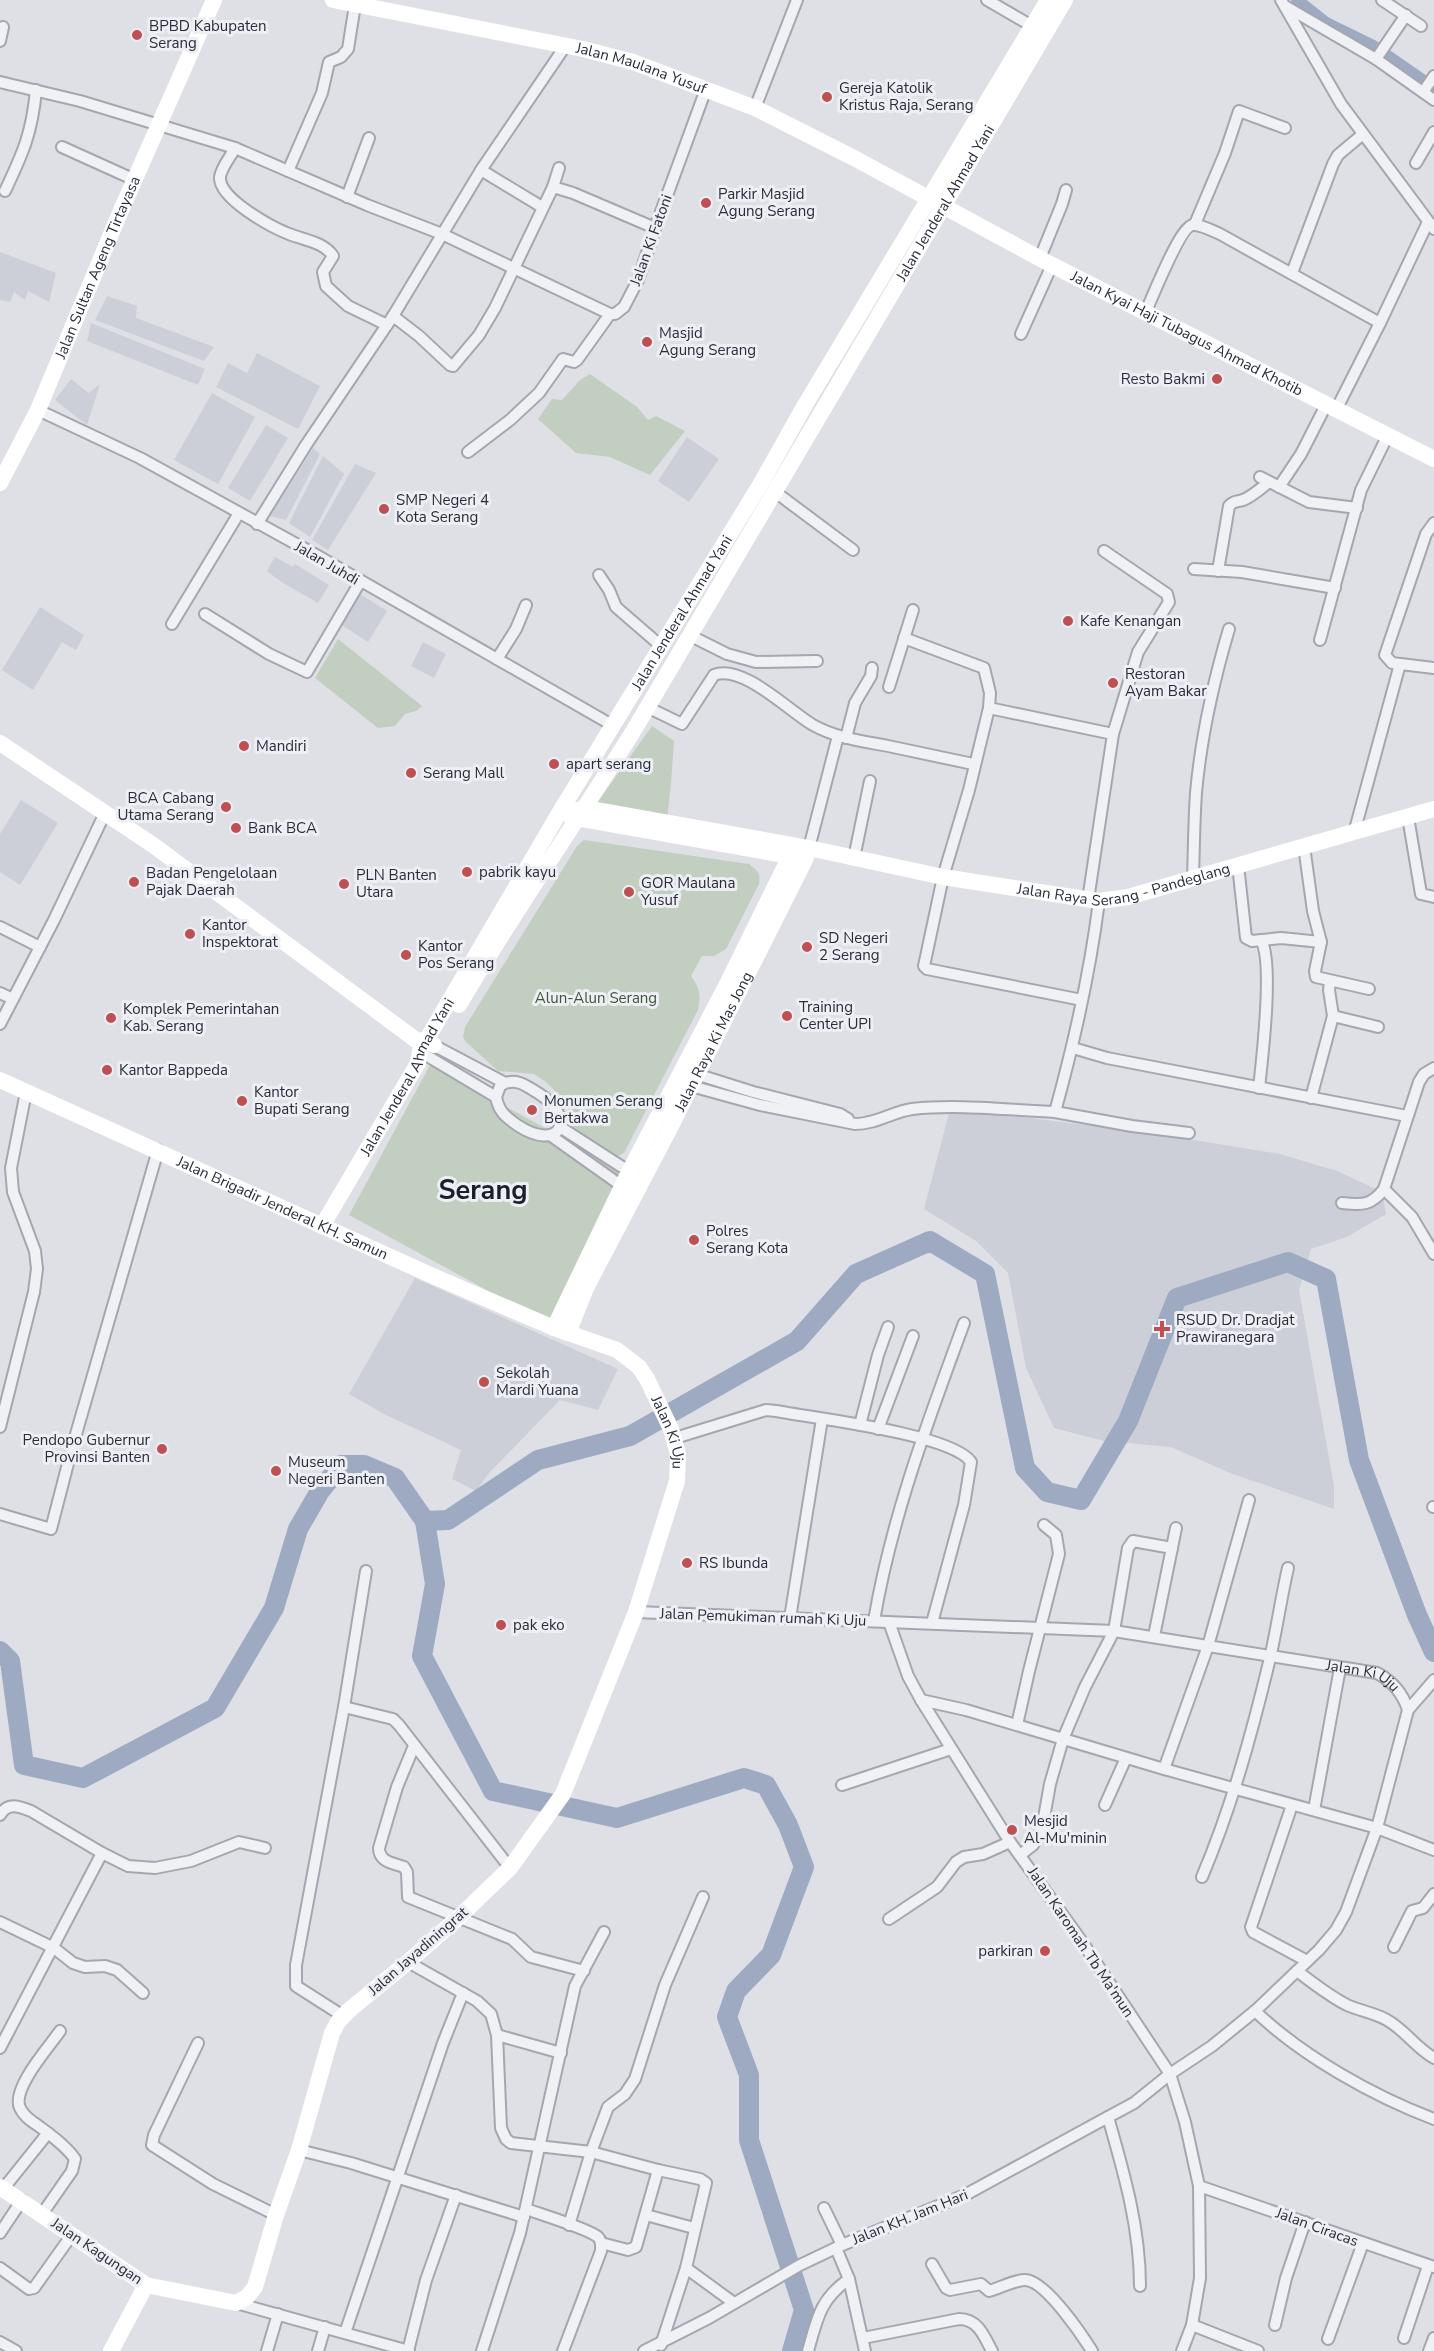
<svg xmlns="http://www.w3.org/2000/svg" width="1434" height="2351" font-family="'Nunito Sans',sans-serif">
	<rect width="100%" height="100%" fill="#dee0e6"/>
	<!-- built -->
	<g fill="#cccfd7">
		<path d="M0 252 56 273 49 302 28 291 25 300 14 292 10 302 0 300Z"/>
		<path d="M107 296 137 306 136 318 214 347 204 361 95 320Z"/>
		<path d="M91 323 205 369 198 385 87 341Z"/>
		<path d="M257 353 320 386 298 429 216 387 228 363 247 373Z"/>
		<path d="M71 379 89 393 100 384 87 425 55 400Z"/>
		<path d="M212 393 255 417 218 484 174 460Z"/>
		<path d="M266 425 288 438 250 501 228 488Z"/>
		<path d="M687 437 719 459 689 502 658 481Z"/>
		<path d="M313 448 320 454 286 520 270 516Z"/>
		<path d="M323 456 344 474 310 537 289 523Z"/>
		<path d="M355 464 376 473 328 550 312 540Z"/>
		<path d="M275 557 293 567 295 564 329 585 318 603 283 583 267 571Z"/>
		<path d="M360 594 387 611 368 642 340 624Z"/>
		<path d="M40 607 84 635 76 650 62 642 33 690 2 670Z"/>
		<path d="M423 642 446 654 434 678 411 666Z"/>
		<path d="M21 800 58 823 20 885 0 872V834Z"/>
		<path d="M949 1113 1022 1117 1157 1134 1280 1154 1337 1171 1382 1192 1386 1214 1347 1237 1311 1249 1299 1290 1334 1486V1509L1230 1473 1171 1447 1104 1441 1054 1428 1026 1368 1008 1273 976 1241 924 1209Z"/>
		<path d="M415 1278 618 1369 598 1410 560 1400 490 1472 476 1491 452 1479 461 1450 384 1414 349 1394Z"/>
	</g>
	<!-- green -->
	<g fill="#c2cfc0">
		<path d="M590 374 637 407 648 420 656 416 685 431 650 475 610 457 576 453 538 419 552 399 562 400 580 380Z"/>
		<path d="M338 639 422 706 416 711 405 714 395 726 378 728 315 678Z"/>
		<path d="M652 726 674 741 671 785 667 820 597 803Z"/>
		<path d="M584 840 749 864C757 870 761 873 759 884L726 949 714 956H702L691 976C700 988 701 995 698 1010L624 1153 614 1158 574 1130 565 1101 546 1082 534 1074 498 1071 466 1042 463 1037 465 1027 577 846Z"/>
		<path d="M430 1065 643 1182 562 1331 349 1215Z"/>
	</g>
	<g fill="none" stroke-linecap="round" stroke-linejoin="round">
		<!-- canal -->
		<path stroke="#9daac2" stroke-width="12" d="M1297 0 1326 23 1373 46 1434 88"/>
		<!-- river -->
		<g stroke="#9daac2" stroke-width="20">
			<path d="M425 1521 435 1584 422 1656 493 1791 617 1818 744 1778 766 1785 788 1825 804 1867 771 1955 736 1991 727 2017 749 2075V2140L804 2310 792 2351"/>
			<path d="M0 1651 10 1661 24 1765 83 1778 215 1708 274 1608 298 1529 320 1491 341 1465H364L395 1478 425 1521 448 1520 538 1460 630 1436 797 1341 856 1274 930 1241 985 1274 1025 1468 1047 1492 1081 1500 1128 1421 1177 1298 1288 1262 1326 1279 1359 1460 1417 1615 1434 1652"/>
		</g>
		<!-- street casing -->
		<g stroke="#a4a7af" stroke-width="14">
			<g id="street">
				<path d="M987 0 1032 26"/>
				<path d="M1281 0 1341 104 1434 229"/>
				<path d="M1382 0 1421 26"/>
				<path d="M1285 6 1376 59 1434 100"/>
				<path d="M0 41 3 27"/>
				<path d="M1376 59 1406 15"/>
				<path d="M0 82 80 101 235 148 367 205 442 234 610 314H615L624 307 638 280 658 220 706 89"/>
				<path d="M1423 92 1434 76"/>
				<path d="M755 108 797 0"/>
				<path d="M62 147 135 180"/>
				<path d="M235 148C231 156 221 168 220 177 218 198 271 227 289 234 304 240 324 242 333 256L323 272 326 286 348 306 387 325"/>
				<path d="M1416 163 1434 132"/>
				<path d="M481 170 542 207"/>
				<path d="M288 171 322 93 329 62 341 57 348 49 355 5"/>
				<path d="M553 187 573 193 655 228"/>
				<path d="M5 191C23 153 32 133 36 90"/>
				<path d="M347 197 369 138"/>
				<path d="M1195 224 1225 153 1239 111 1285 128"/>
				<path d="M1040 258 1062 204 1066 190"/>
				<path d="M1292 273 1333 164 1338 155 1363 134"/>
				<path d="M1145 313C1152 299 1180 226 1193 225 1200 224 1213 231 1220 234L1380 323 1336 410"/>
				<path d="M393 316 419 336 450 365 453 366 479 335 495 308 553 187 559 168"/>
				<path d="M1380 323 1428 222"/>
				<path d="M1021 334 1052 265"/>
				<path d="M38 410 140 458 316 555 612 725"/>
				<path d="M468 452 510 420 539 393 563 359 574 362 577 360 610 314"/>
				<path d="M1260 477 1309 502 1357 508"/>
				<path d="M1279 487 1301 454 1326 405"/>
				<path d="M774 491 853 550"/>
				<path d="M1434 523 1426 534 1385 655 1392 663 1434 668"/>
				<path d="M257 524 306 445 393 316 481 170 566 45"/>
				<path d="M1104 551 1167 594 1169 602 1138 652 1113 734"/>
				<path d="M1194 569 1242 572 1335 588"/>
				<path d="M1218 571 1229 506C1234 500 1237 502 1243 500 1253 496 1261 488 1269 482"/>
				<path d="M599 575 609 590 616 607 661 646"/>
				<path d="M205 614 269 654 307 672 360 582"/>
				<path d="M172 624 239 513"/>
				<path d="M689 635 727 654 756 662 817 661"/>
				<path d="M904 638 984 668 990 693 989 708"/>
				<path d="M1320 640 1361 490 1387 437"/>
				<path d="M497 659 516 629 526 605"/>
				<path d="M889 687 913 610"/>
				<path d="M647 707 682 724 714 675C742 663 790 712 813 725 836 738 862 741 888 746 917 752 945 758 973 764"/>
				<path d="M846 738 855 703 871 676 872 668"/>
				<path d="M1408 817 1421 894 1434 897"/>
				<path d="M1354 833 1400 664"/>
				<path d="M1304 846 1313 911 1321 942 1315 971 1316 977 1369 989"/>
				<path d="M809 848 838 736"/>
				<path d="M854 858 870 781"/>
				<path d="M1238 865 1246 938 1252 941 1281 938 1321 942"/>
				<path d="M1193 877C1194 849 1194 821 1196 793 1201 737 1213 683 1229 629"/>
				<path d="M0 927 40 947"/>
				<path d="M0 993 13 999"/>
				<path d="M1082 1000 927 969 924 966 943 877 969 790 989 708 1113 734 1088 900"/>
				<path d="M1333 1016 1378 1027"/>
				<path d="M0 1024 54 920 105 813"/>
				<path d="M435 1046 505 1083C519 1079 526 1086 538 1093 579 1119 559 1153 517 1125 505 1116 499 1112 496 1097L500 1086 505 1083"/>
				<path d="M1073 1048 1107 1058 1407 1116"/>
				<path d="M429 1057 496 1097"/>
				<path d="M696 1074 753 1092 840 1114 848 1119"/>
				<path d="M691 1086 760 1105 855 1124C876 1124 892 1112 912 1109 959 1104 1008 1110 1055 1112 1074 1043 1090 973 1099 901"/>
				<path d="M1259 1088C1262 1060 1274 962 1261 940"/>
				<path d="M1311 1098 1333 1016 1329 990 1330 981"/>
				<path d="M1055 1112 1132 1126 1189 1133"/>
				<path d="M560 1127 633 1174"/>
				<path d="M550 1135 626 1189"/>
				<path d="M1384 1189 1412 1217 1434 1254"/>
				<path d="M1342 1203C1362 1205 1371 1206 1384 1189L1419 1082 1424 1074 1434 1068"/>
				<path d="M860 1425 878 1355 888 1327"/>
				<path d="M0 1427 34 1292 37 1269 35 1251 13 1192 11 1168 26 1092"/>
				<path d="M878 1429 913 1336"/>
				<path d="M675 1438 766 1410 776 1411C813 1418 952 1434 971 1462L964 1505 932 1623"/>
				<path d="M1433 1507H1434"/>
				<path d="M0 1514 51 1529 72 1448 158 1150"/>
				<path id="s1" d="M636 1612 1114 1631 1377 1673C1392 1681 1403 1694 1408 1710L1377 1828 1346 1912 1336 1930 1319 1950 1255 2011 1212 2046 1170 2074 1134 2103 1108 2117 965 2195 842 2245 800 2265 709 2318 644 2351"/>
				<path d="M790 1618 822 1419"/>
				<path d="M874 1621C891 1519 928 1421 964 1323"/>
				<path d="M889 1622 908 1676 921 1700 1010 1842 1083 1943 1170 2074 1185 2122 1199 2186 1200 2278 1192 2325 1182 2351"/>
				<path d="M1154 1636 1176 1528"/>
				<path d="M921 1700 966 1710 1164 1769 1377 1828 1434 1850"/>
				<path d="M344 1707 393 1719 399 1725 510 1868"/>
				<path d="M1408 1710 1434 1680"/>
				<path d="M1017 1725 1029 1671 1059 1554 1056 1535 1044 1525"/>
				<path d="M414 1746 397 1787 379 1848C379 1862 393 1863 404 1867L407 1872 408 1897 512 1939 531 1957 584 1971"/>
				<path d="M1164 1769 1208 1646 1249 1500"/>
				<path d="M842 1785 951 1749"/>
				<path d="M1105 1805 1126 1758"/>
				<path d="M1292 1805 1251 1927 1253 1932 1307 1961"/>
				<path d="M1314 1810 1340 1668"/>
				<path d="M0 1815C8 1802 18 1806 31 1811L102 1853"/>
				<path d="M1020 1855 1033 1845 1042 1829 1050 1784 1063 1739 1085 1687 1114 1631 1128 1548 1133 1541 1172 1548"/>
				<path d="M1202 1877C1232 1806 1252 1733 1270 1658 1277 1628 1281 1598 1288 1568"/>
				<path d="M889 1919 937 1887 956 1862 964 1857 983 1854 1010 1842"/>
				<path d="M0 1922 54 1948 73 1963 85 1967 105 1966 117 1970 143 1993"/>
				<path d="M1394 1947 1412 1911 1423 1908 1434 1894"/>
				<path d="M408 1962 477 2001 491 2014 497 2035 501 2128 506 2139 511 2143 591 2152 658 2170 700 2179 706 2183 686 2268 661 2345"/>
				<path d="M1297 1971C1313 1983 1329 1996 1347 2005 1360 2011 1375 2013 1387 2020 1405 2030 1416 2048 1434 2058"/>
				<path d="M1255 2011C1302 2056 1373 2096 1434 2119"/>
				<path d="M343 2016 296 1986V1965L344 1707 366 1571"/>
				<path d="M497 2035 561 2053"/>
				<path d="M198 2043 154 2135 152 2145 213 2184 276 2215"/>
				<path d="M0 2048 102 1853 128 1866 155 1868 191 1861 239 1842 265 1848"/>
				<path d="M1108 2117C1124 2173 1140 2228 1140 2286"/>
				<path d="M299 2150 351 2163 524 2217"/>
				<path d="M1199 2186 1434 2267"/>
				<path d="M3 2189 48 2133"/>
				<path d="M824 2208 842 2245"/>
				<path d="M526 2209C540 2214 589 2229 598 2237 602 2241 601 2246 601 2251L563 2351"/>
				<path d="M42 2214 72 2171 75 2159C67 2147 52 2136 40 2127 33 2122 24 2117 20 2108 11 2089 49 2047 60 2031"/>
				<path d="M646 2215 694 2228"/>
				<path d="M569 2225 591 2152 608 2107 625 2094 635 2079 665 1985 703 1897"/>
				<path d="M0 2233 22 2200"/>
				<path d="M601 2243 628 2250 636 2247 658 2170"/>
				<path d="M836 2248 849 2279 865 2351"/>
				<path d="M932 2264 946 2288 950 2290 981 2284 989 2291C1000 2288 1014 2280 1025 2280 1045 2280 1082 2335 1092 2351"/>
				<path d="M0 2268 29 2289 34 2288 71 2236"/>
				<path d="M686 2268 734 2303"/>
				<path d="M236 2303 409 2351"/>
				<path d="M1192 2325 1258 2351"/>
				<path d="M1275 2325 1286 2278 1305 2222"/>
				<path d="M345 2333 443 2043 463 1993"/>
				<path d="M863 2338 959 2319C978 2319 984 2336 992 2351"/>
				<path d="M1404 2338 1428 2266"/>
				<path d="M1328 2339 1363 2243"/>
				<path d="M0 2342 16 2351"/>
				<path d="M267 2351 278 2314"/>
				<path d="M318 2351 325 2327"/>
				<path d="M408 2351 426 2280 456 2195"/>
				<path d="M482 2351 520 2233 575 1986 604 1932"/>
				<path d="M808 2351C817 2319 820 2299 849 2279"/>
				<path d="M1429 2351 1434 2338"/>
			</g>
		</g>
		<!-- street -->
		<use href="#street" stroke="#f0f1f5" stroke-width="10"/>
		<!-- secondary -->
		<g stroke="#fff" stroke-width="16">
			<path id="s2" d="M333 0 583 49 633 62 755 108 854 158 1052 265 1434 459"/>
			<path id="s3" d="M0 483 38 410 119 215 214 0"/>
			<path d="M0 743 153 845 416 1040 427 1041 434 1045"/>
			<path id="s4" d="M578 810 586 808 809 848 943 877 1099 901 1128 897 1434 809"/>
			<path id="s5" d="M459 1005C514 911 577 822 634 730L1065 0"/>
			<path id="s6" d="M0 1080 435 1277 554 1328 617 1350 639 1367 647 1379 671 1429 678 1454 677 1481 636 1612 563 1794 510 1868 459 1917 408 1962 348 2011 338 2022 332 2033 299 2150 276 2215 255 2287 247 2297 236 2303 146 2285 0 2187"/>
			<path id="s7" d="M322 1226 418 1063 420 1051 558 815 760 485 805 405 1048 0"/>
			<path d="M554 1328 629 1172 726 986 790 856 571 817"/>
			<path id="s8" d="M568 1333 586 1288 671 1126 805 860 809 848"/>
			<path d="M111 2351 146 2285"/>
		</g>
	</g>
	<!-- markers -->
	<g fill="#be5054" stroke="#edeff4" stroke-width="2">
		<circle cx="137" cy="35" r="6"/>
		<circle cx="827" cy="97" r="6"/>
		<circle cx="706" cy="203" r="6"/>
		<circle cx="647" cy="342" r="6"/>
		<circle cx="1217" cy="379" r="6"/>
		<circle cx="384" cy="509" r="6"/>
		<circle cx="1068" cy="621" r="6"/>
		<circle cx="1113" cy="683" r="6"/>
		<circle cx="244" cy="746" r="6"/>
		<circle cx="554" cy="764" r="6"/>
		<circle cx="411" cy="773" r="6"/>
		<circle cx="226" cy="807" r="6"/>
		<circle cx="236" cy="828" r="6"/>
		<circle cx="467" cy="872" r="6"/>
		<circle cx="134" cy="882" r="6"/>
		<circle cx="344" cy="884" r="6"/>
		<circle cx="629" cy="892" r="6"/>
		<circle cx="190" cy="934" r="6"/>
		<circle cx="807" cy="947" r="6"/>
		<circle cx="406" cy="955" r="6"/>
		<circle cx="787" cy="1016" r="6"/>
		<circle cx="111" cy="1018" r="6"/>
		<circle cx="107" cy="1070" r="6"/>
		<circle cx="242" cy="1101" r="6"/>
		<circle cx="532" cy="1110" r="6"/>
		<circle cx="694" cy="1240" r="6"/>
		<path d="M1159 1320h6v6h6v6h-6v6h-6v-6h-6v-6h6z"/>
		<circle cx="484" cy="1382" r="6"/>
		<circle cx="162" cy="1449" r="6"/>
		<circle cx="276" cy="1471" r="6"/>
		<circle cx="687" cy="1563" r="6"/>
		<circle cx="501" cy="1625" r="6"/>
		<circle cx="1012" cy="1830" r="6"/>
		<circle cx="1045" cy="1951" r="6"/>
	</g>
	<g text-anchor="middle" stroke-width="6" stroke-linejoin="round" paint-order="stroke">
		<!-- poi labels -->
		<g font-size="15" fill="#292d3b" stroke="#edeff4" text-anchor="start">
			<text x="149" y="31">BPBD Kabupaten<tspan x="149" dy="17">Serang</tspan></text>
			<text x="839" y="93">Gereja Katolik<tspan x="839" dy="17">Kristus Raja, Serang</tspan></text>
			<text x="718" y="199">Parkir Masjid<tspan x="718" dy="17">Agung Serang</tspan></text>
			<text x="659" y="338">Masjid<tspan x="659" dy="17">Agung Serang</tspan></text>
			<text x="1205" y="384" text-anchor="end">Resto Bakmi</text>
			<text x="396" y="505">SMP Negeri 4<tspan x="396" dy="17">Kota Serang</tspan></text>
			<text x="1080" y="626">Kafe Kenangan</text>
			<text x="1125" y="679">Restoran<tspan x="1125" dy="17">Ayam Bakar</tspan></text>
			<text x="256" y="751">Mandiri</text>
			<text x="566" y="769">apart serang</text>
			<text x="423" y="778">Serang Mall</text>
			<text x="214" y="803" text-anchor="end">BCA Cabang<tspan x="214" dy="17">Utama Serang</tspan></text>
			<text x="248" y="833">Bank BCA</text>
			<text x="479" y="877">pabrik kayu</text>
			<text x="146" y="878">Badan Pengelolaan<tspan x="146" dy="17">Pajak Daerah</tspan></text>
			<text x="356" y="880">PLN Banten<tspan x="356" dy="17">Utara</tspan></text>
			<text x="641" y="888">GOR Maulana<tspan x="641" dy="17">Yusuf</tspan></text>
			<text x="202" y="930">Kantor<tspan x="202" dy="17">Inspektorat</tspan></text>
			<text x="819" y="943">SD Negeri<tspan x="819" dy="17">2 Serang</tspan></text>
			<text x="418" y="951">Kantor<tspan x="418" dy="17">Pos Serang</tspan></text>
			<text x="799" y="1012">Training<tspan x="799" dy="17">Center UPI</tspan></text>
			<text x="123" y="1014">Komplek Pemerintahan<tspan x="123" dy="17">Kab. Serang</tspan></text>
			<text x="119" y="1075">Kantor Bappeda</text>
			<text x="254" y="1097">Kantor<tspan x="254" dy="17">Bupati Serang</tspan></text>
			<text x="544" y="1106">Monumen Serang<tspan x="544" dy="17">Bertakwa</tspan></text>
			<text x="706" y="1236">Polres<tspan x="706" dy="17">Serang Kota</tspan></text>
			<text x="1176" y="1325">RSUD Dr. Dradjat<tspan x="1176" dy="17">Prawiranegara</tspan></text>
			<text x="496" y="1378">Sekolah<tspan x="496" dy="17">Mardi Yuana</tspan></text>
			<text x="150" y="1445" text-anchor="end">Pendopo Gubernur<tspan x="150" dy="17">Provinsi Banten</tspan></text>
			<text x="288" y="1467">Museum<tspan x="288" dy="17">Negeri Banten</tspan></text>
			<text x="699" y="1568">RS Ibunda</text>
			<text x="513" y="1630">pak eko</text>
			<text x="1024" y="1826">Mesjid<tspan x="1024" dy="17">Al-Mu'minin</tspan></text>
			<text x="1033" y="1956" text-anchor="end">parkiran</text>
		</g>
		<!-- street labels -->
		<g font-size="15" fill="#292d3b" stroke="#edeff4">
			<text dy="5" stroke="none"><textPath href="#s2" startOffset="316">Jalan Maulana Yusuf</textPath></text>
			<text dy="5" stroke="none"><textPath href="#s5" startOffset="938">Jalan Jenderal Ahmad Yani</textPath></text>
			<text transform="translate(651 240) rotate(-70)" y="5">Jalan Ki Fatoni</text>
			<text dy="5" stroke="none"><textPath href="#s3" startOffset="237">Jalan Sultan Ageng Tirtayasa</textPath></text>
			<text dy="5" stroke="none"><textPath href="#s2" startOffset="924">Jalan Kyai Haji Tubagus Ahmad Khotib</textPath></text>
			<text transform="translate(327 563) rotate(30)" y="5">Jalan Juhdi</text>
			<text dy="5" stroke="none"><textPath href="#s7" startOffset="712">Jalan Jenderal Ahmad Yani</textPath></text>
			<text dy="5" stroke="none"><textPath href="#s4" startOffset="556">Jalan Raya Serang - Pandeglang</textPath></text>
			<text dy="5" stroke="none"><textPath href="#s8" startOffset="326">Jalan Raya Ki Mas Jong</textPath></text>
			<text dy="5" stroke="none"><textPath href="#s7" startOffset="172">Jalan Jenderal Ahmad Yani</textPath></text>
			<text dy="5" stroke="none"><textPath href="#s6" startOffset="310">Jalan Brigadir Jenderal KH. Samun</textPath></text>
			<text dy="5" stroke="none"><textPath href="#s6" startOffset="774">Jalan Ki Uju</textPath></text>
			<text transform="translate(763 1617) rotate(2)" y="5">Jalan Pemukiman rumah Ki Uju</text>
			<text dy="5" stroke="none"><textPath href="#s1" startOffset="732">Jalan Ki Uju</textPath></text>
			<text transform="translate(1081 1942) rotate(56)" y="5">Jalan Karomah Tb Ma'mun</text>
			<text transform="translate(418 1951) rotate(-41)" y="5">Jalan Jayadiningrat</text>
			<text transform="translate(910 2217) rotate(-22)" y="5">Jalan KH. Jam Hari</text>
			<text transform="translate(1317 2227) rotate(20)" y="5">Jalan Ciracas</text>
			<text transform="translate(97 2251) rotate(34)" y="5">Jalan Kagungan</text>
		</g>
		<!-- park labels -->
		<g font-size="15" fill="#3a5538" stroke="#edeff4">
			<text x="596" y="1003">Alun-Alun Serang</text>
		</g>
		<!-- town labels -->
		<g font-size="27" font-weight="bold" fill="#1b1f2c" stroke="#edeff4">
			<text x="483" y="1199">Serang</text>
		</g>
	</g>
</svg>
